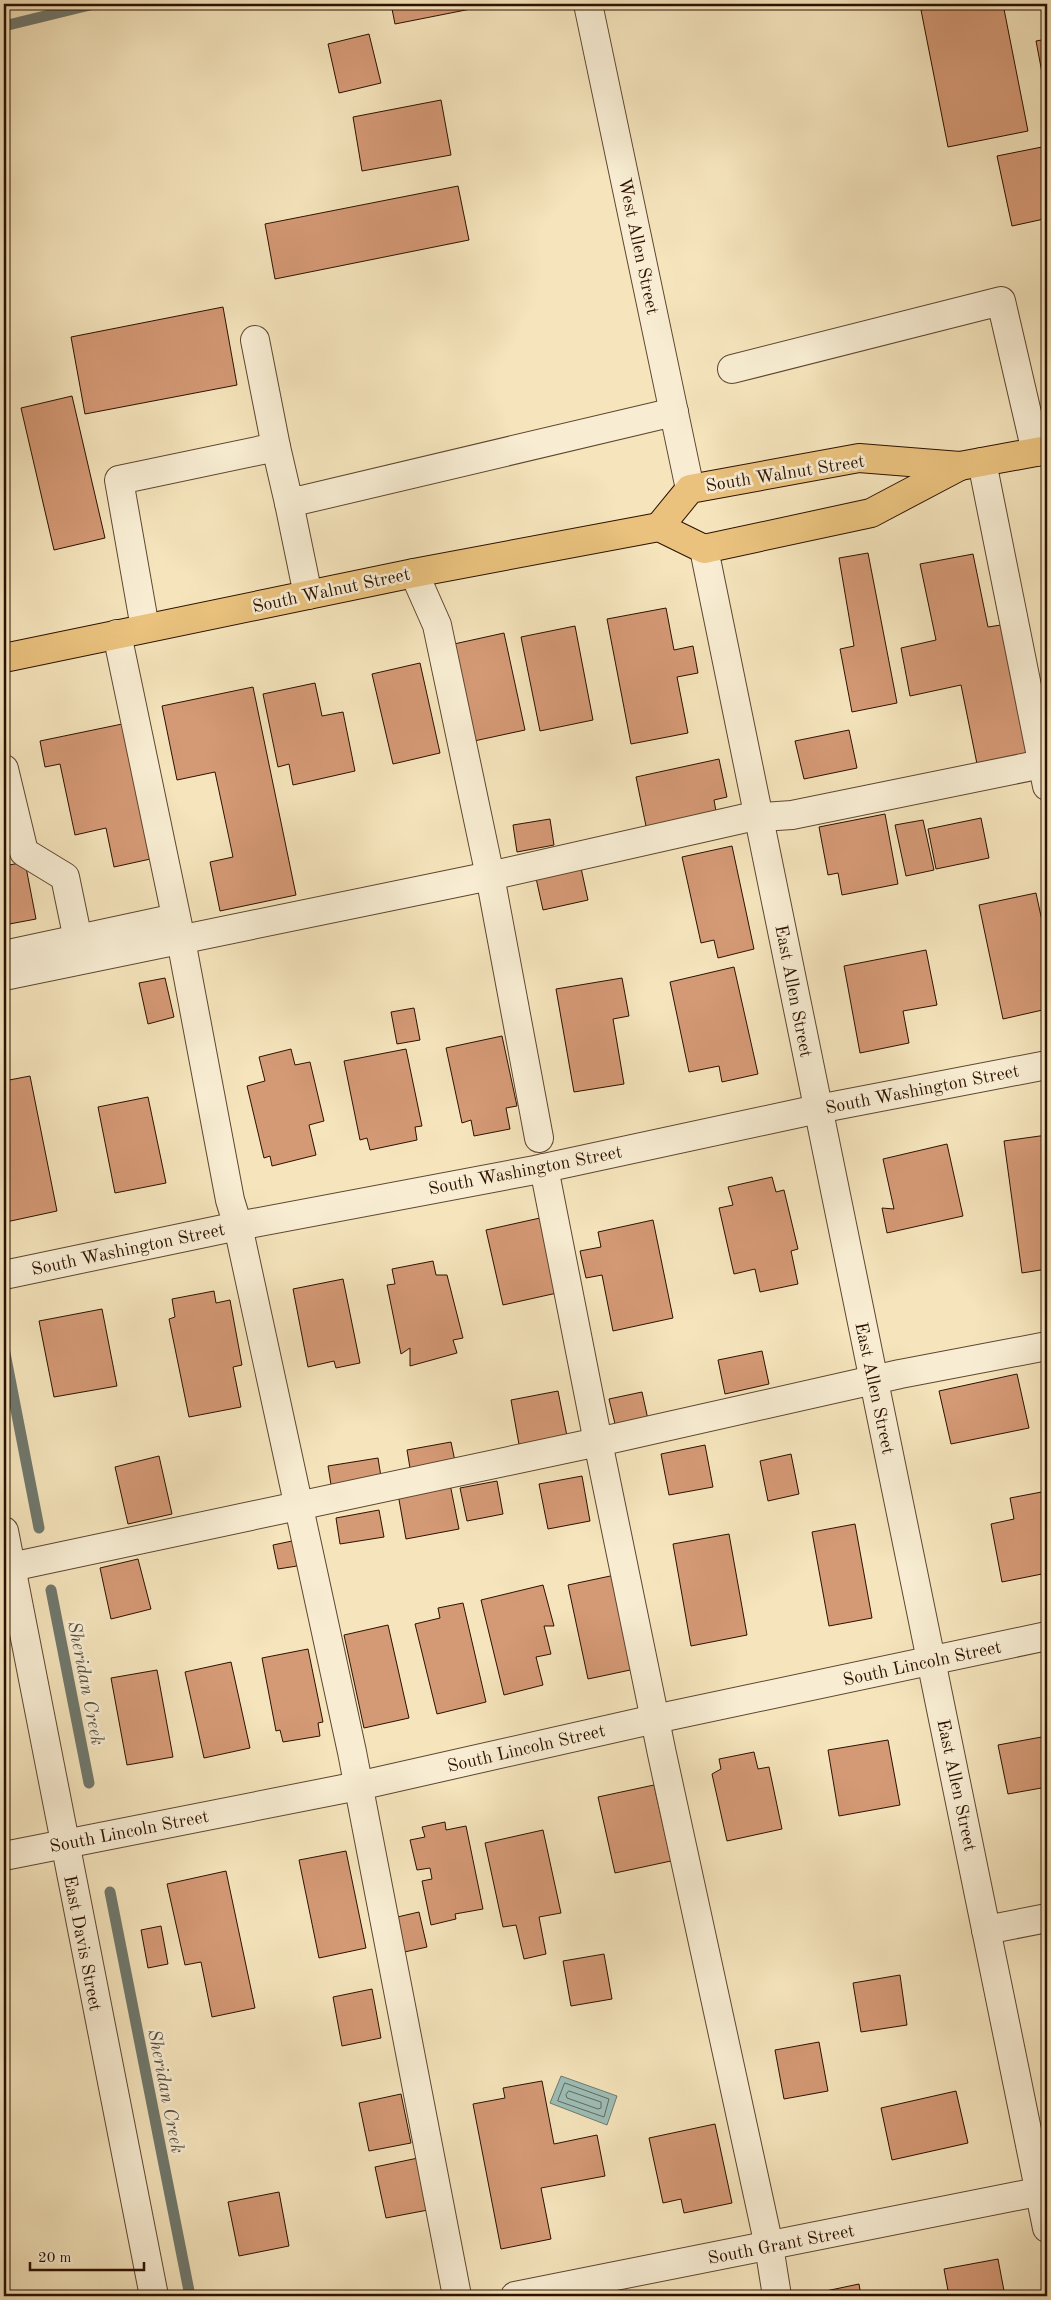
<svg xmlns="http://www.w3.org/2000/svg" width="1051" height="2300" font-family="'Old Standard TT',serif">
	<rect width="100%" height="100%" fill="#f5e4bc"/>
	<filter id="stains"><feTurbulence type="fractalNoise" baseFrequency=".004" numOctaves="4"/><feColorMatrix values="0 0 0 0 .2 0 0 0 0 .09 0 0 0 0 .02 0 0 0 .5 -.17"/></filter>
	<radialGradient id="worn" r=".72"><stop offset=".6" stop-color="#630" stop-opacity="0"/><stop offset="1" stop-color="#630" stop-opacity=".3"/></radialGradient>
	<!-- water -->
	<path fill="#9dbeb7" stroke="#70796e" d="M561 2076 617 2096 607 2125 550 2103Z"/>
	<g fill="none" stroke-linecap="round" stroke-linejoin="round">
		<!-- shore -->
		<g stroke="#64685c" stroke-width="1">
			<path d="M565 2083 609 2099 604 2117 558 2101Z"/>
			<path d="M569 2091 601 2102V2108L598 2109 567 2098 566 2095Z"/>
		</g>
		<!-- stream -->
		<g stroke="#70796e" stroke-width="11">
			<path d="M4 26 94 4"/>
			<path d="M4 1348 39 1528"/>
			<path d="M51 1590 89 1783"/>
			<path d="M110 1892 190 2296"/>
		</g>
	</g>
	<!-- building -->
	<g fill="#d49975" stroke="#2c1100">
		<path d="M391 4H496L395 24Z"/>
		<path d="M951 4H1003L1028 131 948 147 921 10Z"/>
		<path d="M369 34 381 83 339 93 328 44Z"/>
		<path d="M1047 39V99L1036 41Z"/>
		<path d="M441 100 451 155 362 171 353 117Z"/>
		<path d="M1047 146V234L1044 219 1012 226 997 156Z"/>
		<path d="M458 186 469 240 275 279 265 224Z"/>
		<path d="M223 307 237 385 85 414 71 337Z"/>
		<path d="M72 396 105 538 54 550 21 408Z"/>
		<path d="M868 553 897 703 852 712 840 649 854 646 839 558Z"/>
		<path d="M973 554 988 627 1001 625 1027 754 977 764 961 685 910 696 901 648 936 640 920 564Z"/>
		<path d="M666 608 674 650 693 646 698 673 677 677 688 733 631 744 607 619Z"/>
		<path d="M575 626 593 720 540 731 521 637Z"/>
		<path d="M504 633 525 730 474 741 454 644Z"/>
		<path d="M420 663 440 753 393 764 372 674Z"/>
		<path d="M315 683 322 716 343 712 355 771 293 785 289 764 278 767 263 694Z"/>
		<path d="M253 687 296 895 220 911 210 862 233 857 215 772 177 780 162 706Z"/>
		<path d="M127 723 155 858 114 867 106 828 75 835 60 764 45 767 40 741Z"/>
		<path d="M849 730 857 768 804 779 795 741Z"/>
		<path d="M719 759 727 797 714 800 717 817 647 831 636 777Z"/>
		<path d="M885 814 898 884 842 895 838 873 828 875 819 827Z"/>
		<path d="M981 818 989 858 936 869 928 829Z"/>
		<path d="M550 819 554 845 517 852 513 825Z"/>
		<path d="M923 820 934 870 906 876 895 825Z"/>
		<path d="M732 846 754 949 718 958 714 940 701 943 682 857Z"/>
		<path d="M25 862 36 919 4 925V866Z"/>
		<path d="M581 868 588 900 543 910 536 878Z"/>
		<path d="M1036 893 1047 944V1009L1003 1019 979 905Z"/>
		<path d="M926 950 937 1005 903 1011 909 1043 860 1053 844 966Z"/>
		<path d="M734 967 758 1074 722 1082 719 1066 689 1072 670 982Z"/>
		<path d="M165 978 174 1017 148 1024 139 983Z"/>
		<path d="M622 978 629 1016 613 1019 624 1084 574 1092 556 989Z"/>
		<path d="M414 1008 420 1040 397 1044 391 1012Z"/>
		<path d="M502 1036 517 1106 506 1108 510 1129 474 1136 471 1120 462 1123 446 1048Z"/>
		<path d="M291 1049 295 1065 310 1062 324 1121 309 1125 316 1155 272 1166 270 1156 264 1158 247 1086 265 1081 259 1057Z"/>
		<path d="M406 1049 422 1126 415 1127 417 1140 370 1150 367 1138 360 1140 344 1061Z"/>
		<path d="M30 1076 57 1211 6 1222 4 1212V1081Z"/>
		<path d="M148 1097 166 1183 115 1193 98 1107Z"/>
		<path d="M1047 1135V1269L1022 1273 1004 1141Z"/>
		<path d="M947 1144 963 1216 887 1233 882 1208 894 1209 883 1159Z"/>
		<path d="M772 1177 776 1192 784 1190 798 1249 791 1251 798 1284 760 1292 755 1269 734 1274 719 1208 733 1205 728 1187Z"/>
		<path d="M540 1218 557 1293 503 1305 486 1230Z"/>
		<path d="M653 1220 673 1318 613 1331 602 1275 586 1278 580 1251 601 1247 598 1232Z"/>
		<path d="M433 1261 436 1275H447L463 1338 453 1340 457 1353 410 1366V1348L401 1354 387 1285 395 1284 392 1269Z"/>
		<path d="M343 1279 360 1363 336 1368 334 1361 308 1367 293 1289Z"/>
		<path d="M214 1291 216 1303 230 1300 242 1365 233 1367 241 1407 189 1417 169 1319 175 1317 172 1299Z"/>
		<path d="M102 1309 117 1386 54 1397 39 1321Z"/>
		<path d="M762 1351 769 1384 725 1394 718 1360Z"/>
		<path d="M1017 1374 1029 1428 951 1444 939 1391Z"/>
		<path d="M558 1391 568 1441 520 1450 511 1400Z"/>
		<path d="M642 1392 649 1424 617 1432 609 1399Z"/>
		<path d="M451 1442 456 1466 411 1474 407 1450Z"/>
		<path d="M705 1445 713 1487 669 1495 661 1454Z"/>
		<path d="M791 1454 799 1494 768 1501 760 1461Z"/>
		<path d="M159 1456 172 1514 128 1524 115 1467Z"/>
		<path d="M378 1458 382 1483 332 1491 328 1466Z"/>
		<path d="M582 1476 590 1521 548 1529 539 1484Z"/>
		<path d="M497 1481 503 1514 467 1521 460 1488Z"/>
		<path d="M450 1484 459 1529 406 1539 398 1494Z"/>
		<path d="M1047 1491V1529L1043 1530 1047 1554V1573L1002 1582 991 1524 1014 1519 1010 1498Z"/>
		<path d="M379 1510 384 1537 340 1544 336 1518Z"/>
		<path d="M855 1524 872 1618 829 1626 812 1532Z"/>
		<path d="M729 1534 747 1635 691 1646 673 1544Z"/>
		<path d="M292 1541 297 1566 278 1569 273 1545Z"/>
		<path d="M138 1559 151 1609 111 1619 100 1568Z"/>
		<path d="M615 1575 635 1669 588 1679 568 1585Z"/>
		<path d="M543 1585 554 1626H544L551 1654 536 1657 543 1685 504 1695 481 1600Z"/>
		<path d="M463 1603 486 1702 437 1714 415 1624 440 1618 438 1608Z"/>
		<path d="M388 1625 409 1718 364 1728 344 1635Z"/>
		<path d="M308 1649 323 1722 318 1723 320 1736 283 1742 280 1730 276 1731 262 1658Z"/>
		<path d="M231 1662 250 1748 204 1758 185 1672Z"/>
		<path d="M157 1670 173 1757 127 1765 111 1678Z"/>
		<path d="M1047 1736V1787L1008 1794 998 1745Z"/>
		<path d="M888 1740 900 1805 839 1816 828 1750Z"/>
		<path d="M754 1752 758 1769 769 1767 782 1829 727 1841 712 1774 721 1769 719 1759Z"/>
		<path d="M654 1785 671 1861 615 1873 598 1797Z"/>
		<path d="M445 1822 446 1830 466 1826 483 1909 455 1914 456 1919 431 1925 422 1881 432 1879 430 1868 417 1870 410 1840 425 1837 422 1827Z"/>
		<path d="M543 1830 561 1913 539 1917 546 1954 524 1959 516 1925 503 1927 485 1843Z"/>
		<path d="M346 1851 366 1948 319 1958 299 1860Z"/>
		<path d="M226 1871 255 2008 212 2017 201 1962 185 1965 167 1884Z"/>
		<path d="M419 1912 427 1947 400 1953 393 1918Z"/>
		<path d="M161 1926 168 1964 148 1968 141 1930Z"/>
		<path d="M604 1954 612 1999 571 2006 563 1961Z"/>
		<path d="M900 1975 907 2025 861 2032 853 1983Z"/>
		<path d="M372 1989 381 2038 342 2046 333 1997Z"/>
		<path d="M819 2042 828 2091 784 2099 775 2050Z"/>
		<path d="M542 2081 554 2144 597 2135 605 2176 541 2188 551 2239 501 2249 473 2104 505 2098 503 2088Z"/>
		<path d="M956 2091 968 2143 892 2160 881 2108Z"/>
		<path d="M401 2094 411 2143 369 2151 359 2103Z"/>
		<path d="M715 2124 732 2203 684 2213 681 2199 663 2203 649 2138Z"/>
		<path d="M418 2158 428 2210 386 2218 375 2167Z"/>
		<path d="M279 2192 289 2246 239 2256 228 2202Z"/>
		<path d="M998 2259 1005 2296H949L944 2269Z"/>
		<path d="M859 2284 861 2296H802Z"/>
	</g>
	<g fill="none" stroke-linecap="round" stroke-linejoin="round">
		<!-- minor casing -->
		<g stroke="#5e462f" stroke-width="30">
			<g id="minor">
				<path d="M588 4 690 489"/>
				<path d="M255 340 276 447"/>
				<path d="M732 369 1001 301 1036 452"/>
				<path d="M982 462 1047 786"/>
				<path d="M289 503 308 595"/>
				<path d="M704 549 1047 2228"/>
				<path d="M414 573 437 625 490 876 539 1138"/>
				<path d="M145 628 119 480 276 447 289 503 674 412"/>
				<path d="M117 634 181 940 230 1200 238 1226 352 1752 457 2296"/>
				<path d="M4 769 24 852 65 877 82 959"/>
				<path d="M4 955 176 918"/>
				<path d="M4 976 490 876 746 818 792 815 1047 763"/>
				<path d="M544 1168 598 1442 900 1374 1047 1346"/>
				<path d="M4 1275 238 1226 535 1170 818 1109 1047 1065"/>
				<path d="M4 1531 154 2296"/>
				<path d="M11 1567 598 1442 662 1754 769 2246 777 2296"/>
				<path d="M4 1856 358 1786 655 1719 1047 1636"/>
				<path d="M986 1930 1047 1918"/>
				<path d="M515 2296 1047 2190"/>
			</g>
		</g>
		<!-- major casing -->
		<g stroke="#2c1100" stroke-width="30">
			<g id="major">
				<path d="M659 527 690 489 859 458 960 466 1047 450"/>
				<path d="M4 658 414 573 659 527 704 549 871 513 960 466"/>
			</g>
		</g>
		<!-- minor -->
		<use href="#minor" stroke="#f8edd3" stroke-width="28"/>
		<!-- major -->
		<use href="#major" stroke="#eac27e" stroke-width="28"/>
	</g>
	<g text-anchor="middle" stroke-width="5" stroke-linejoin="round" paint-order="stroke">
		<!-- street labels -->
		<g font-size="18" fill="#2c1100" stroke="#f8edd3">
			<text transform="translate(639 246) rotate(78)" y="6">West Allen Street</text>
			<text transform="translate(785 473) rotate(-9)" y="6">South Walnut Street</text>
			<text transform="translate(331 590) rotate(-12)" y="6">South Walnut Street</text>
			<text transform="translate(794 991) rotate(79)" y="6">East Allen Street</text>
			<text transform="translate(922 1089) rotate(-11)" y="6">South Washington Street</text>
			<text transform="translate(525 1170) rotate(-11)" y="6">South Washington Street</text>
			<text transform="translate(128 1249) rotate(-12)" y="6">South Washington Street</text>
			<text transform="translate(875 1388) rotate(78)" y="6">East Allen Street</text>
			<text transform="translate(922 1663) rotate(-12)" y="6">South Lincoln Street</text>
			<text transform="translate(526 1748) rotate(-13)" y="6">South Lincoln Street</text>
			<text transform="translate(957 1785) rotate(78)" y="6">East Allen Street</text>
			<text transform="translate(129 1831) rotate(-11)" y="6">South Lincoln Street</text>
			<text transform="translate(83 1943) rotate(79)" y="6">East Davis Street</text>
			<text transform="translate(781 2244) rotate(-11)" y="6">South Grant Street</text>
		</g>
		<!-- water labels -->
		<g font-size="19" font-style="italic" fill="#544e40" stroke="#f8edd3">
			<text transform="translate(87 1683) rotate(79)" y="7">Sheridan Creek</text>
			<text transform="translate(167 2091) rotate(79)" y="7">Sheridan Creek</text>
		</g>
	</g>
	<!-- margin -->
	<rect width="1051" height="2300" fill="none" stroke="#f5e4bc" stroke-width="20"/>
	<rect x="5" y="5" width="1041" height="2290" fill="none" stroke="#2c1100" stroke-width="2.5"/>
	<rect x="10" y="10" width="1031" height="2280" fill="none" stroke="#2c1100"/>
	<!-- scale -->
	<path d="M30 2262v8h114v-8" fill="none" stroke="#2c1100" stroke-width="2.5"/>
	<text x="38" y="2262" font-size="15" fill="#2c1100" stroke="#f8edd3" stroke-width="4" paint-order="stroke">20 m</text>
	<rect width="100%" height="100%" filter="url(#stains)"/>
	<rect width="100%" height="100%" fill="url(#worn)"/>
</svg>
